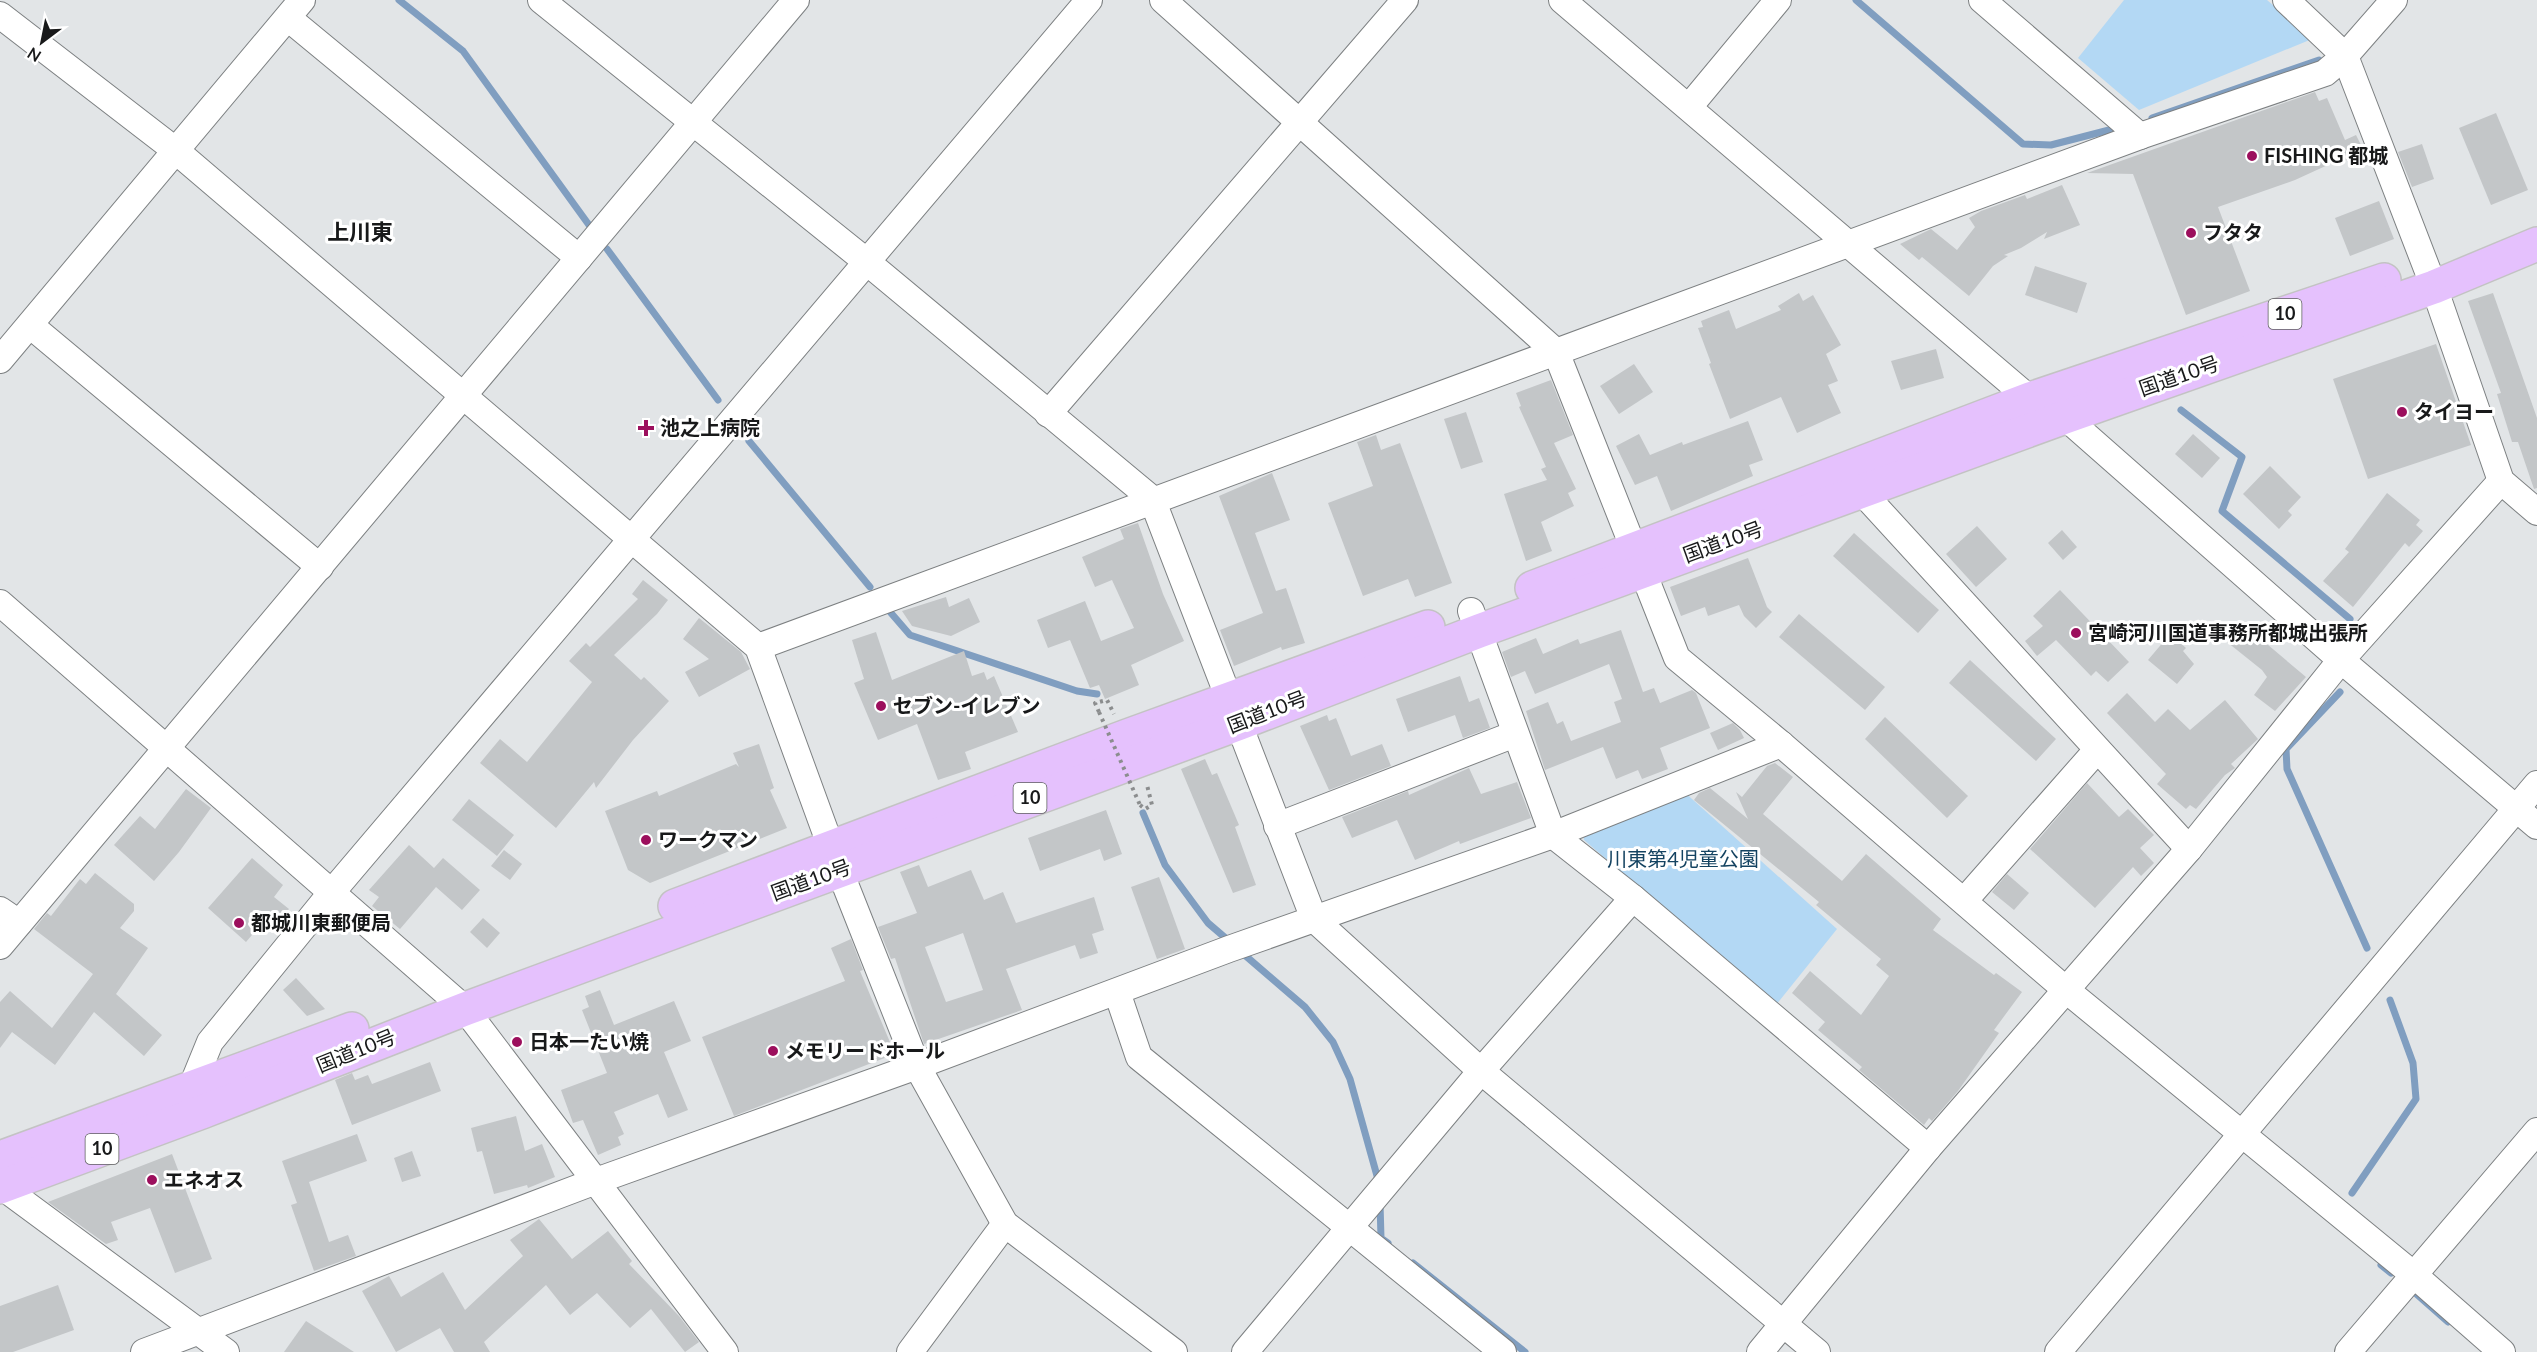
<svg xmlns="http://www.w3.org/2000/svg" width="2537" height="1352" font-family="Lato,'Noto Sans JP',sans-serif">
	<rect width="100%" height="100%" fill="#e2e5e7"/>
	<!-- green -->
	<g fill="#b3d8f4">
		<path d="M2124 0H2267L2312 39 2139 110 2078 58Z"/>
		<path d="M1682 790 1837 929 1776 1005 1584 840 1582 827Z"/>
	</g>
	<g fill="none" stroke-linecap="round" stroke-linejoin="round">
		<!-- stream -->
		<g stroke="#809ec0" stroke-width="7">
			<path d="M399 0 463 51 589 225"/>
			<path d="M1856 0 2023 144 2051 145 2113 129"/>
			<path d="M2152 118 2319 60"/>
			<path d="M607 249 718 400"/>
			<path d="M2181 410 2242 457 2222 511 2350 619"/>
			<path d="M749 441 870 587"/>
			<path d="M891 613 910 635 1077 691 1097 694"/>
			<path d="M2340 692 2286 749 2287 769 2367 948"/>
			<path d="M1143 813 1165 865 1208 923 1229 941"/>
			<path d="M1240 951 1305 1007 1333 1042 1350 1079 1379 1183"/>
			<path d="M2352 1193 2416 1099 2413 1063 2390 1000"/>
			<path d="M1380 1203 1381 1238 1388 1243"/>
			<path d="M1413 1263 1525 1352"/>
			<path d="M2381 1265 2391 1273"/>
			<path d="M2414 1292 2448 1322"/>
		</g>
	</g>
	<!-- building -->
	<g fill="#c3c6c8" fill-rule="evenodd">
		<path d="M2315 92 2319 101 2327 98 2345 140 2356 135 2365 153 2344 161 2343 158 2295 180 2218 207 2250 291 2186 315 2133 174 2087 173Z"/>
		<path d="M2496 113 2528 190 2491 205 2459 128Z"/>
		<path d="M2422 144 2434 179 2412 187 2398 152Z"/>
		<path d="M2062 185 2080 225 2044 239 2047 232 2021 248 2004 255 2008 256 1993 266 1969 296 1922 257 1919 260 1900 244 1931 229 1957 250 1975 227 1969 218 1981 211 2025 195 2027 199Z"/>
		<path d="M2379 201 2394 239 2350 256 2335 218Z"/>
		<path d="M2035 266 2087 283 2077 313 2025 295Z"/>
		<path d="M1799 293 1803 301 1813 295 1841 345 1826 354 1838 381 1828 385 1841 413 1797 433 1781 397 1730 419 1709 364 1711 363 1698 328 1703 327 1701 321 1729 310 1736 329 1781 310 1778 306Z"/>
		<path d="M2493 293 2537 418V488L2534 489 2518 442H2512L2497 394 2501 393 2468 301Z"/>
		<path d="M2436 344 2471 445 2368 479 2333 379Z"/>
		<path d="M1936 349 1944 378 1901 390 1891 361Z"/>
		<path d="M1634 364 1653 392 1619 414 1600 386Z"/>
		<path d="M1551 380 1573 435 1554 443 1576 489 1568 493 1574 506 1541 522 1552 551 1526 561 1504 494 1547 480 1541 469 1546 467 1519 407 1521 406 1516 393Z"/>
		<path d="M1466 412 1483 462 1461 469 1444 419Z"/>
		<path d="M1748 421 1763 460 1749 465 1753 476 1671 511 1657 476 1635 485 1616 446 1639 434 1650 455 1682 442 1683 445Z"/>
		<path d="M2193 434 2220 458 2202 478 2175 454Z"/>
		<path d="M1376 435 1381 450 1400 443 1452 583 1415 597 1408 579 1363 596 1328 503 1373 486 1357 442Z"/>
		<path d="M2270 466 2301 497 2288 511 2292 515 2279 529 2243 494Z"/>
		<path d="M1272 473 1290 520 1255 533 1276 591 1286 588 1305 643 1282 650 1281 647 1234 666 1220 630 1263 613 1219 496Z"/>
		<path d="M2387 493 2420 520 2416 525 2423 531 2409 547 2405 543 2353 607 2323 581 2349 552 2345 549Z"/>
		<path d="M1138 523 1163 594 1184 641 1131 665 1139 685 1105 699 1099 685 1090 688 1070 640 1048 648 1037 620 1085 601 1101 641 1134 628 1112 580 1095 587 1082 557 1124 539 1120 529Z"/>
		<path d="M1977 526 2007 559 1976 587 1946 554Z"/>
		<path d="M2062 530 2077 547 2063 560 2048 543Z"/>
		<path d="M1854 533 1939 610 1918 633 1833 556Z"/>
		<path d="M1748 558 1767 607 1772 612 1756 628 1744 616 1739 605 1708 616 1705 607 1681 616 1670 587Z"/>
		<path d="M643 580 668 600 657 614 614 655 641 680 644 677 669 701 633 740 596 788 594 782 556 828 480 763 500 739 527 762 592 682 569 661 586 643 590 647 638 599 632 594Z"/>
		<path d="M2060 590 2129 662 2108 682 2096 671 2091 676 2056 640 2037 656 2025 641 2043 626 2033 616Z"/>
		<path d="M946 597 949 607 969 598 980 622 951 636 912 626 902 611Z"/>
		<path d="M1799 614 1885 687 1865 710 1779 637Z"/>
		<path d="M699 618 741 652 750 669 699 697 685 672 709 659 683 639Z"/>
		<path d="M2242 623 2306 677 2275 711 2254 695 2267 677 2262 670 2227 642Z"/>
		<path d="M1621 630 1643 692 1654 688 1660 703 1692 690 1696 693 1710 728 1660 748 1668 769 1642 779 1638 770 1616 779 1603 747 1545 770 1526 711 1548 702 1557 724 1563 721 1571 741 1621 722 1614 702 1622 699 1609 664 1535 694 1525 671 1511 677 1502 652 1536 638 1543 654 1578 639 1580 644Z"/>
		<path d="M876 632 892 680 964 651 972 676 984 672 987 680 994 676 1018 732 965 752 971 769 938 780 917 724 878 740 854 683 864 679 852 640Z"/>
		<path d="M2170 634 2186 648 2183 651 2194 664 2177 684 2148 660Z"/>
		<path d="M1970 660 2056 739 2036 761 1949 683Z"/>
		<path d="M1460 676 1469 702 1479 698 1490 728 1463 738 1455 715 1408 732 1396 699Z"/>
		<path d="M2127 693 2155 722 2168 709 2190 730 2225 700 2258 739 2231 764 2235 768 2225 775 2196 809 2190 805 2186 809 2157 784 2166 774 2107 713Z"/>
		<path d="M1327 715 1329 721 1336 718 1351 756 1382 744 1391 766 1329 790 1300 726Z"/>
		<path d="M1885 717 1968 796 1947 818 1865 739Z"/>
		<path d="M1733 723 1740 730 1744 738 1718 750 1710 733Z"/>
		<path d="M759 744 774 788 770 790 787 828 650 883 628 870 605 811 657 791 659 796 736 764 739 767 733 753Z"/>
		<path d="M1205 759 1212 775 1217 773 1239 825 1235 827 1256 885 1233 893 1181 769Z"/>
		<path d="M1775 763 1793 777 1763 814 1842 881 1866 854 1941 919 1933 930 1994 975 1996 973 2022 992 1994 1030 1999 1033 1958 1091 1932 1121 1929 1118 1924 1125 1859 1070 1862 1067 1818 1030 1825 1022 1792 993 1810 971 1861 1015 1889 976 1876 965 1881 959 1816 905 1819 902 1694 800 1699 793 1710 788 1748 819 1736 792 1742 797 1767 766Z"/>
		<path d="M1469 768 1481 794 1517 782 1531 818 1460 844 1459 841 1415 860 1397 820 1352 838 1342 817 1408 791 1409 795Z"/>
		<path d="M2087 783 2119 817 2128 809 2154 835 2140 848 2154 863 2141 876 2133 867 2095 908 2030 849Z"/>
		<path d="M186 789 211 808 179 852 154 881 114 845 140 816 155 829Z"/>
		<path d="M469 799 514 835 497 856 452 820Z"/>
		<path d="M1106 810 1122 854 1104 861 1100 849 1040 871 1028 838Z"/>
		<path d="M409 845 434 868 443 858 480 890 462 910 436 887 400 929 372 906 379 897 369 890Z"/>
		<path d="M504 850 522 864 510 880 491 866Z"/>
		<path d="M252 858 283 885 274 897 289 909 278 922 269 915 246 942 208 908Z"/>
		<path d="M919 865 928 887 971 870 984 900 1003 892 1016 923 1094 897 1104 930 1092 934 1098 953 1080 959 1075 945 1006 969 1022 1010 924 1044 895 958 891 959 878 927 917 913 900 872ZM963 933 983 990 946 1002 925 947Z"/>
		<path d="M95 873 134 904V911L120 928 148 948 116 994 162 1035 144 1056 94 1012 55 1065 12 1032 0 1048V1002L10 991 52 1028 93 974 34 929 47 913 51 916 80 879 86 884Z"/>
		<path d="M2007 874 2029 893 2014 910 1992 892Z"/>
		<path d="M1159 877 1185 949 1157 959 1131 887Z"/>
		<path d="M483 918 500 933 487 948 470 932Z"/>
		<path d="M851 939 863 970 860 971 895 1054 734 1116 702 1037 845 981 831 948Z"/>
		<path d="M296 978 325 1009 307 1016 283 990Z"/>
		<path d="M600 990 614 1025 674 1001 691 1041 664 1052 688 1110 668 1118 658 1094 614 1112 624 1134 618 1137 621 1145 598 1155 583 1120 573 1123 561 1090 607 1073 582 1010 589 1007 585 996Z"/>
		<path d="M430 1062 441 1091 352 1125 335 1080 352 1073 355 1080 368 1075 372 1084Z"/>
		<path d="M516 1116 525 1151 542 1144 555 1177 528 1188 527 1185 494 1194 482 1151 477 1152 471 1128Z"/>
		<path d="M357 1134 367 1161 309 1182 329 1242 348 1235 356 1256 314 1271 291 1205 297 1203 282 1161Z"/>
		<path d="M412 1151 421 1176 402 1182 394 1158Z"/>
		<path d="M172 1154 212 1259 175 1273 150 1208 111 1222 118 1240 106 1244 48 1202Z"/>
		<path d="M539 1219 572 1259 608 1231 632 1261 629 1264 679 1316 699 1342 685 1352 651 1309 630 1328 597 1293 570 1315 546 1285 484 1342 490 1352H454L440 1328 396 1352 362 1291 389 1276 401 1297 443 1272 465 1310 523 1256 510 1240Z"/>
		<path d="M58 1285 74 1330 13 1352H0V1306Z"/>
		<path d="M306 1321 354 1352H284Z"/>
	</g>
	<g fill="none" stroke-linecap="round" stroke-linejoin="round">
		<!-- minor casing -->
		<g stroke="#7d8082" stroke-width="28">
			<g id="minor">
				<path d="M541 0 867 262 1152 499 1314 919 1481 1071 1817 1352"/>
				<path d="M1163 0 1556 352 1677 658 1781 744 2065 989 2414 1275 2502 1352"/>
				<path d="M1562 0 2030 399 2065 417 2341 660 2537 826"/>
				<path d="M1982 0 2140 136"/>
				<path d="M2286 0 2345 56 2434 287 2501 481 2537 512"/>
				<path d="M0 15 175 150 758 647 839 869 917 1066 1005 1224 1174 1352"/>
				<path d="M288 18 579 258"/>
				<path d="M1689 107 1778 0"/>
				<path d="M30 325 320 567"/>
				<path d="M0 360 302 0"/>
				<path d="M1048 414 1405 0"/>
				<path d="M1862 492 2189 849"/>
				<path d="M0 603 465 1009 725 1352"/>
				<path d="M1471 611 1553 835 1633 898 1928 1148"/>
				<path d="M758 647 2140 136 2325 73 2345 56 2394 0"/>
				<path d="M1277 826 1515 734"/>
				<path d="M1964 901 2097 750"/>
				<path d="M0 910 19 923"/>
				<path d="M0 946 796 0"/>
				<path d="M1117 992 1139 1057 1503 1352"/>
				<path d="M196 1099 192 1086 210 1042 332 892 1089 0"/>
				<path d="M0 1185 226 1352"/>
				<path d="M144 1352 596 1181 917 1066 1229 949 1553 835 1781 744"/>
				<path d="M910 1352 1005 1224"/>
				<path d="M1245 1352 1481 1071 1633 898"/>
				<path d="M1760 1352 1928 1148 2189 849 2341 660 2501 481"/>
				<path d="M2058 1352 2537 784"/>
				<path d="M2348 1352 2537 1131"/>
			</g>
		</g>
		<!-- highway casing -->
		<g stroke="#c3c3c3" stroke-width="36">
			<g id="highway">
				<path d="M1532 588 2030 399 2384 280"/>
				<path d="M675 906 1127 736 1428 627"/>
				<path d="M0 1158 352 1029"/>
				<path d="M0 1187 202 1112 465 1009 1240 723 1479 631 2065 417 2434 287 2537 244"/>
			</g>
		</g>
		<!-- path -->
		<g stroke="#8b8d8e" stroke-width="4" stroke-dasharray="3 4.5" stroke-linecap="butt">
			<path d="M1099 712 1095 703 1107 700 1114 714"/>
			<path d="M1140 805 1145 809 1152 805 1147 785"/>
		</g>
		<!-- minor -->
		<use href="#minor" stroke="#fff" stroke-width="26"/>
		<!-- highway -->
		<use href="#highway" stroke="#e5c1fd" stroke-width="33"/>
		<!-- path-bridge -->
		<path stroke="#8b8d8e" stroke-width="4" stroke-dasharray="3 4.5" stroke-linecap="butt" d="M1099 712 1140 805"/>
	</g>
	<!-- markers -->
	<g fill="#9c0f5d" stroke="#fff" stroke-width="2">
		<circle cx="2252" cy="156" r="6"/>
		<circle cx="2191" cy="233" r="6"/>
		<circle cx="2402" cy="412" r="6"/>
		<path d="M643 419h6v6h6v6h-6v6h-6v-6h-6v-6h6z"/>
		<circle cx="2076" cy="633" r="6"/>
		<circle cx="881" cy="706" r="6"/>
		<circle cx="646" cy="840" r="6"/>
		<circle cx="239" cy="923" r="6"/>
		<circle cx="517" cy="1042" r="6"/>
		<circle cx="773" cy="1051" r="6"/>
		<circle cx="152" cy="1180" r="6"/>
	</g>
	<g text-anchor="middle" stroke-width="6" stroke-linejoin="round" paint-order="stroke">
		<!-- shield labels -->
		<g fill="#fff" stroke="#5d5e5f" stroke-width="1.5">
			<rect x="2268.5" y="299" width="33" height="30" rx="4.5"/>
			<rect x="1013.5" y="783" width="33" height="30" rx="4.5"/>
			<rect x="85.5" y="1134" width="33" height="30" rx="4.5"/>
		</g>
		<g font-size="18" font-weight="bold" fill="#18191a">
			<text x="2285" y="320">10</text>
			<text x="1030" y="804">10</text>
			<text x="102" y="1155">10</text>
		</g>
		<!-- poi labels -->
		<g font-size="20" font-weight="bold" fill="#18191a" stroke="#fff" text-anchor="start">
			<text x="2264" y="163">FISHING 都城</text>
			<text x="2203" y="240">フタタ</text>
			<text x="2414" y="419">タイヨー</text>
			<text x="660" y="435">池之上病院</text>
			<text x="2088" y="640">宮崎河川国道事務所都城出張所</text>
			<text x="893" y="713">セブン-イレブン</text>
			<text x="658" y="847">ワークマン</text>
			<text x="251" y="930">都城川東郵便局</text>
			<text x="529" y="1049">日本一たい焼</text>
			<text x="785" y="1058">メモリードホール</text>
			<text x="164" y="1187">エネオス</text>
		</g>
		<!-- street labels -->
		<g font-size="20" fill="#18191a" stroke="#fff">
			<text transform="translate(2179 376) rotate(-19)" y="7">国道10号</text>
			<text transform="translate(1723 542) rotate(-20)" y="7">国道10号</text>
			<text transform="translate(1267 712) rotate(-21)" y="7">国道10号</text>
			<text transform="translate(811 880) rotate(-20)" y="7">国道10号</text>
			<text transform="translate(356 1051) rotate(-22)" y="7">国道10号</text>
		</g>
		<!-- park labels -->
		<g font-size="20" fill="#144361" stroke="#fff">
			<text x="1683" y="866">川東第4児童公園</text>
		</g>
		<!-- quarter labels -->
		<g font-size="22" font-weight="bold" fill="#18191a" stroke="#fff">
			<text x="360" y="240">上川東</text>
		</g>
	</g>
	<!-- north arrow -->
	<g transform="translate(42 42) rotate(212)" stroke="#ffffff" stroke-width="4.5" paint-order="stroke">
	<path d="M0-4.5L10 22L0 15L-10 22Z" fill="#18191a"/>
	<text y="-9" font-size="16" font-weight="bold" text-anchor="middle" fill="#18191a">N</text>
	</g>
</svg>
